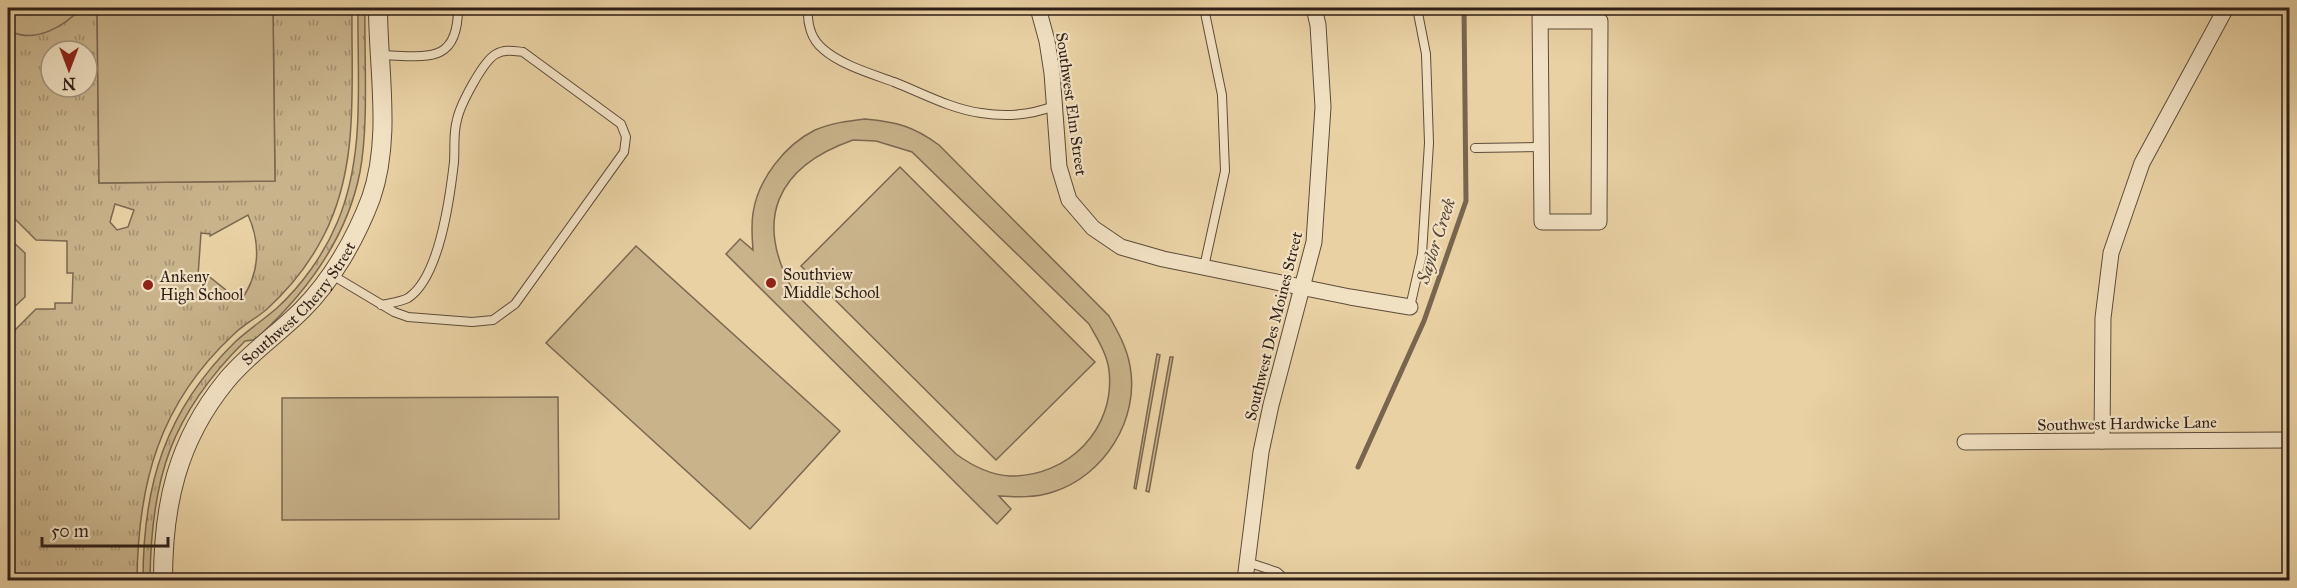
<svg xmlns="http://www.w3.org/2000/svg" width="2297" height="588" font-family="'IM FELL Great Primer',serif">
	<defs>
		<pattern id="grass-tufts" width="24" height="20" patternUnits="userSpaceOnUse" patternTransform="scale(1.5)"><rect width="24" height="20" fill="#c9b38b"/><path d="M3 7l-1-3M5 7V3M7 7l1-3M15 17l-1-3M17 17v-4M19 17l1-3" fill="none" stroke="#a49171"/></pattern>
	</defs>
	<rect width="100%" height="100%" fill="#e9d1a3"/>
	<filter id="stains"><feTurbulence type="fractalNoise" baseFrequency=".00333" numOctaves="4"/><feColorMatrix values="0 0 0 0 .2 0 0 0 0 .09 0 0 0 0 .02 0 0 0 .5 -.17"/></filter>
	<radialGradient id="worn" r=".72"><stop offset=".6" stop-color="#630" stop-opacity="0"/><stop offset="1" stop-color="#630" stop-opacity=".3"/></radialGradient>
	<!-- grass -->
	<g fill="url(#grass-tufts)" stroke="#7c6851" stroke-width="1.5" fill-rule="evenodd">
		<path d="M8 8H97L99 183 275 181 273 8H352C351 84 360 165 324 235 310 263 289 289 266 310 255 319 243 325 233 335 159 404 138 483 137 580H8V377L12 376 11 334 36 309H55V303H72L73 273H67V241L36 240 12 216V181L8 159ZM51 51H87V87H51ZM115 204 134 210 128 227 117 230 110 222ZM248 215C261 243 260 276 240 301L207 275 206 277 198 276 201 233 210 234V236Z"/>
		<path d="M358 8H365C364 58 369 123 360 172 347 238 307 292 259 336L253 340 245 341C171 414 151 478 150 580H143C143 485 165 411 235 342 248 330 263 320 277 308 302 285 324 254 337 223 366 155 357 79 358 8Z"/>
	</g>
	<!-- garden -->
	<g fill="#c9b38b" stroke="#7c6851" stroke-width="1.5" fill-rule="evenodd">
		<path d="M8 8H81C65 26 36 43 12 32L8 19Z"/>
		<path d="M97 8H273L275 181 99 183Z"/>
		<path d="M865 119C897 122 913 126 939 145L1109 316C1118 332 1127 348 1130 366 1140 419 1104 476 1053 492 1035 498 1017 497 999 496L1011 509 997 524 726 254 740 239 753 250C752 237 751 226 753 213 758 179 785 145 815 130 831 123 848 121 865 119ZM853 140 876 141 912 152 1089 324C1097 338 1107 354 1109 370 1116 429 1068 477 1010 476 990 475 971 465 956 454L794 292C753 220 776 167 853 140Z"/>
		<path d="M900 167 1095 362 996 460 801 266Z"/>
		<path d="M12 241 25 253V297L12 309Z"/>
		<path d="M636 246 840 431 750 529 546 343Z"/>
		<path d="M1157 354 1160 355 1136 489 1134 488Z"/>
		<path d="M1170 357H1173L1149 492 1146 491Z"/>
		<path d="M558 397 559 519 282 520V398Z"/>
	</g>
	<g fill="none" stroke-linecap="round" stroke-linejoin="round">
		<!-- stream -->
		<path stroke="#78654e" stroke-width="5" d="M1358 467 1424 321 1466 201 1464 8"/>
		<!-- service casing -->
		<g stroke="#5d4b3a" stroke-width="10">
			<g id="service">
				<path d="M808 8C807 23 811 39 823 49 841 65 872 74 894 82 922 93 951 109 981 113 1006 117 1031 115 1054 106"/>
				<path d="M1204 8 1222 95 1225 171 1204 267"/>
				<path d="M380 55C425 56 458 66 458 8"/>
				<path d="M1475 148 1541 147"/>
				<path d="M332 275 394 312 408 317 472 322 493 320 515 304 624 152 626 137 621 124 523 52C514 51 505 49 496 54 483 61 460 105 457 120 453 133 455 148 454 162 450 197 440 277 408 298 401 302 389 303 381 305"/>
				<path d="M1410 307 1422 254 1429 143 1426 54 1417 8"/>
				<path d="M1247 562 1277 572 1286 580"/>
			</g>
		</g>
		<!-- minor casing -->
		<g stroke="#5d4b3a" stroke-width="17">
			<g id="minor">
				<path d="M1038 8 1047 41 1052 73 1059 167 1069 200 1093 228 1121 247 1163 259 1350 297 1410 307"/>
				<path d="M1540 8 1542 222H1599L1600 21H1540"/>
				<path d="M2102 441 2103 318 2111 253 2142 163 2226 8"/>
				<path d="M1965 442 2290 440"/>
				<path d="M1245 580 1261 452 1271 405 1314 242 1323 107 1318 25 1314 8"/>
			</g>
		</g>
		<!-- tertiary casing -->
		<g stroke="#5d4b3a" stroke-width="20">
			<g id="tertiary">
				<path id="s1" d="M163 580C163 505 177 441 226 381 248 354 278 334 302 310 332 280 356 238 371 198 392 138 378 69 378 8"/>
			</g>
		</g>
		<!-- service -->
		<use href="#service" stroke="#f1e1c3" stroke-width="8"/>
		<!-- minor -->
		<use href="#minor" stroke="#f1e1c3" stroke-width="15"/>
		<!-- tertiary -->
		<use href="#tertiary" stroke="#f1e1c3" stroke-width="18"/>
	</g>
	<!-- markers -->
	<g fill="#8f2418" stroke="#f1e1c3" stroke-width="2">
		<circle cx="771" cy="283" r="6"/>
		<circle cx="148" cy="285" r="6"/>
	</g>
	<g text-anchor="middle" stroke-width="4.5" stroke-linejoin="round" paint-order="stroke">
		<!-- street labels -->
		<g font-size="16" fill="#2e1e17" stroke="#f1e1c3">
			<text transform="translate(1072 104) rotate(82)" y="6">Southwest Elm Street</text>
			<text dy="6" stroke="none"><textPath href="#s1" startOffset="320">Southwest Cherry Street</textPath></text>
			<text transform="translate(1273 326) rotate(-76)" y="6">Southwest Des Moines Street</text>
			<text transform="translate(2127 423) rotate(-1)" y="6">Southwest Hardwicke Lane</text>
		</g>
		<!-- poi labels -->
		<g font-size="16" fill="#2e1e17" stroke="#f1e1c3" text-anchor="start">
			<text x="783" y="280">Southview<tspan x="783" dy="18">Middle School</tspan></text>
			<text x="160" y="282">Ankeny<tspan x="160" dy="18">High School</tspan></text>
		</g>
		<!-- water labels -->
		<g font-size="18" font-style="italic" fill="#594737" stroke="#f1e1c3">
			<text transform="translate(1436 241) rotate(-72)" y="6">Saylor Creek</text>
		</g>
	</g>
	<!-- margin -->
	<rect width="2297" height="588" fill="none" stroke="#e9d1a3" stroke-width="30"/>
	<rect x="9" y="9" width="2279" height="570" fill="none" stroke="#2e1e17" stroke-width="3"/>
	<rect x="15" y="15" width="2267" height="558" fill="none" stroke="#2e1e17" stroke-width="1.5"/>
	<!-- north arrow -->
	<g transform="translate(69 69) rotate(180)"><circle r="28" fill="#f1e1c3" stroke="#a3937e" stroke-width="1.5"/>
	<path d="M0-4.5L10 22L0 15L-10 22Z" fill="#8f2418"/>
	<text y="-9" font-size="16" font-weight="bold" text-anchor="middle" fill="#2e1e17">N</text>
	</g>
	<!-- scale -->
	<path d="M42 537v9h126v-9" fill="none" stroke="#2e1e17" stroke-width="3"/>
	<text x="51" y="537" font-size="18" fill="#2e1e17" stroke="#f1e1c3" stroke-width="4.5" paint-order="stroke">50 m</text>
	<rect width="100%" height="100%" filter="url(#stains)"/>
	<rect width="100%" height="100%" fill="url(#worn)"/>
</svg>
